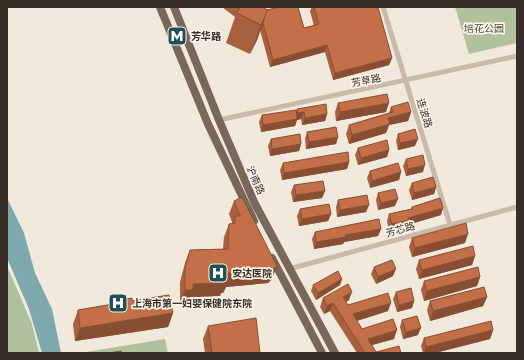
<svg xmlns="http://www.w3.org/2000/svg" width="524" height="360" font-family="Figtree,'Noto Sans SC',sans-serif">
	<rect width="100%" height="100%" fill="#f2e9dd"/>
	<!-- green -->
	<g fill="#b2c19d">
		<path d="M455 7H517V43L469 54Z"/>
		<path d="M7 266 32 324 39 353H7Z"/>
		<path d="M165 339 168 353H80Z"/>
	</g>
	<!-- water -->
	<path fill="#7ca8ae" d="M7 198 24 233 35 273 52 309 61 353H42L29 309 7 258Z"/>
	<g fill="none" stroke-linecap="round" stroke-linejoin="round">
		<!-- minor -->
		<g stroke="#cabaa9" stroke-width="5">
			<path d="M383 7 450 225"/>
			<path d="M219 120 517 56"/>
			<path d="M289 269 517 207"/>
		</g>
		<!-- primary -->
		<g stroke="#78675a" stroke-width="8">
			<path d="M160 7 208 124 254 221"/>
			<path d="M174 7 219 120 255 204 335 353"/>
			<path d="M272 258 322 353"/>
		</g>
	</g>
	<!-- wall -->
	<g fill="#a8603f">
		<path d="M222 7H261L304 28 314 26 310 11 312 7H314L392 58 389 65 333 80 325 52 270 67 260 30 257 40 250 54 226 43 235 17Z"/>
		<path d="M338 103 386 112 336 121 335 112Z"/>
		<path d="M391 107 411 112 408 121 389 125 386 133 349 144 346 134 349 125 389 113Z"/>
		<path d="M297 109 327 114 325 121 302 125 301 119 297 120 295 126 261 132 259 122 262 115 296 111Z"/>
		<path d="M307 132 338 137 336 144 306 149 305 139Z"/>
		<path d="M398 134 415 146 398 150 396 141Z"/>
		<path d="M271 139 301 144 299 151 270 156 268 146Z"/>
		<path d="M358 148 389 150 387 157 358 165 355 155Z"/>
		<path d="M406 159 423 172 406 176 403 166Z"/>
		<path d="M349 162 347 169 282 180 280 170 283 163Z"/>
		<path d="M370 171 401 172 399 180 370 188 367 178Z"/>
		<path d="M412 183 436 187 434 194 412 200 409 190Z"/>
		<path d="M294 185 325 191 322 198 293 202 291 192Z"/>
		<path d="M378 193 395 206 378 210 376 200Z"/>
		<path d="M338 200 369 205 366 212 337 217 336 207Z"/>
		<path d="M234 201 272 279 268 283 226 287 223 293H221L220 296 190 297 188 303 180 304V282L185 263 190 250 223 249 224 237 229 224 232 223V222L229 214Z"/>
		<path d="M412 207 441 215 407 225 406 227 389 231 387 221 389 214 411 209Z"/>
		<path d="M300 209 331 214 328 221 299 226 297 216Z"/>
		<path d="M381 229 378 236 344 242 343 244 314 249 312 239 315 232Z"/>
		<path d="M412 238 465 243 412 257 409 247Z"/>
		<path d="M475 256 472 265 419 279 416 269 419 260Z"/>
		<path d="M374 267 393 276 376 284 371 274Z"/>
		<path d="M480 277 477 286 424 301 421 290 424 281Z"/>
		<path d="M342 279 340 285 316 300 311 291 313 285Z"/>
		<path d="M396 292 414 301 412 308 397 312 393 299Z"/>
		<path d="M487 297 483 306 430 321 427 310 430 301Z"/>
		<path d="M323 298 349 300 346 302 348 305 388 311 357 321 362 329 394 339 372 345 376 352 401 353H357L330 311 324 314 320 307Z"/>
		<path d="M113 301H132L173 313 168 327 75 341 73 324 78 310 111 305Z"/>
		<path d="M402 320 418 335 403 339 400 327Z"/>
		<path d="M208 326 260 353H205L203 339Z"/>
		<path d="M493 330 490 339 435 353H423L421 346 424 338Z"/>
	</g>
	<!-- shaded-wall -->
	<g fill="#884e33">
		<path d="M268 10 257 40 250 54 261 25Z"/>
		<path d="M327 45 325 52 270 67 273 60Z"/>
		<path d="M392 58 389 65 333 80 335 73Z"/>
		<path d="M389 103 386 112 336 121 340 112Z"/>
		<path d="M304 112 301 119 297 120 295 126 261 132 263 125 295 119 298 113Z"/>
		<path d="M411 112 408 121 389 125 386 133 349 144 352 135 388 118Z"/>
		<path d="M327 114 325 121 302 125 305 118Z"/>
		<path d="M338 137 336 144 306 149 309 142Z"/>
		<path d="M418 139 415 146 398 150 400 143Z"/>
		<path d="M301 144 299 151 270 156 272 149Z"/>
		<path d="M389 150 387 157 358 165 361 158Z"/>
		<path d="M349 162 347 169 282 180 284 173Z"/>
		<path d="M425 165 423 172 406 176 408 169Z"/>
		<path d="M401 172 399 180 370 188 372 181Z"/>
		<path d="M436 187 434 194 412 200 414 193Z"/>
		<path d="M325 191 322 198 293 202 296 195Z"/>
		<path d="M398 199 395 206 378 210 381 203Z"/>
		<path d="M369 205 366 212 337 217 340 210Z"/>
		<path d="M443 208 441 215 407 225 406 227 389 231 392 224 408 218Z"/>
		<path d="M331 214 328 221 299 226 302 219Z"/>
		<path d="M381 229 378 236 344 242 343 244 314 249 316 242 345 235Z"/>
		<path d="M468 234 465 243 412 257 415 248Z"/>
		<path d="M475 256 472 265 419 279 422 270Z"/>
		<path d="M277 266 272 279 268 283 226 287 223 293H221L220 296 190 297 188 303 180 304 185 290 193 284 228 273Z"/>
		<path d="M396 269 393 276 376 284 378 277Z"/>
		<path d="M480 277 477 286 424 301 427 291Z"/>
		<path d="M342 279 340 285 316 300 318 293Z"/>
		<path d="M352 292 349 300 340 306 343 297Z"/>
		<path d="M487 297 483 306 430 321 433 311Z"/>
		<path d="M414 301 412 308 397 312 399 305Z"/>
		<path d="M333 303 330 311 324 314 327 306Z"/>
		<path d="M391 303 388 311 350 323 353 314Z"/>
		<path d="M173 313 168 327 75 341 80 328Z"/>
		<path d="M421 328 418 335 403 339 406 332Z"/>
		<path d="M397 330 394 339 365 347 368 339Z"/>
		<path d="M493 330 490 339 435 353H424L426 347Z"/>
	</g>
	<!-- building -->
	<g fill="#c37049" stroke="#884e33">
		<path d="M240 7H261L268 10 261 25 237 13Z"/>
		<path d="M279 7H298L304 28 319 24 314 7H378L392 58 335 73 327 45 273 60 263 23 267 10Z"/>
		<path d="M387 94 389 103 340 112 338 103Z"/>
		<path d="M408 102 411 112 388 118 390 124 352 135 349 125 393 112 391 107Z"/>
		<path d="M326 104 327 114 305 118 304 112 298 113 297 109Z"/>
		<path d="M296 110 297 119 263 125 262 115Z"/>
		<path d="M336 127 338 137 309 142 307 132Z"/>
		<path d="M415 129 418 139 400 143 398 134Z"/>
		<path d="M300 134 301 144 272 149 271 139Z"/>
		<path d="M387 140 389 150 361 158 358 148Z"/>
		<path d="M348 152 349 162 284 173 283 163Z"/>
		<path d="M423 155 425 165 408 169 406 159Z"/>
		<path d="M398 163 401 172 372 181 370 171Z"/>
		<path d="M433 177 436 187 414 193 412 183Z"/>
		<path d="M323 181 325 191 296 195 294 185Z"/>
		<path d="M395 189 398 199 381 203 378 193Z"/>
		<path d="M367 195 369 205 340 210 338 200Z"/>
		<path d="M242 197 277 266 272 270 228 273V280H225V283L193 284V290H185V268L190 250 228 249 229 224 235 223V216H240L234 201Z"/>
		<path d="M440 198 443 208 408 218 409 220 392 224 389 214 412 209V207Z"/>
		<path d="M329 204 331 214 302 219 300 209Z"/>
		<path d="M379 219 381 229 345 235 346 237 316 242 315 232Z"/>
		<path d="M466 223 468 234 415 248 412 238Z"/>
		<path d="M473 246 475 256 422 270 419 260Z"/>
		<path d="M392 260 396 269 378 277 374 267Z"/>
		<path d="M478 267 480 277 427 291 424 281Z"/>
		<path d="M338 271 342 279 318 293 313 285Z"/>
		<path d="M348 284 352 292 343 297 348 305 388 293 391 303 353 314 362 329 393 319 397 330 368 339 376 352 399 346 401 353H365L333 303 327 306 323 298Z"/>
		<path d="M484 287 487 297 433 311 430 301Z"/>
		<path d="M411 288 414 301 399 305 396 292Z"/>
		<path d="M169 295 173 313 80 328 78 310 113 304V301L132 298V301Z"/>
		<path d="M417 316 421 328 406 332 402 320Z"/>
		<path d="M256 318 260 353H212L208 326Z"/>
		<path d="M491 321 493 330 426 347 424 338Z"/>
		<path d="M121 351V353H109Z"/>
	</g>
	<!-- icons -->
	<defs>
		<g id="metro-square" transform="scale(1)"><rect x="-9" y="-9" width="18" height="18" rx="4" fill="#1f5058" stroke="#f9f3e9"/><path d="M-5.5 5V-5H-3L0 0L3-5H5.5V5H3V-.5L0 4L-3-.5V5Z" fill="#fff"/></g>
		<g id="hospital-square" transform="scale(1)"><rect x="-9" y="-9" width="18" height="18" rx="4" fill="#1f5058" stroke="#f9f3e9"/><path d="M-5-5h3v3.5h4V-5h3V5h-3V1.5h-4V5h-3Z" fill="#fff"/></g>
	</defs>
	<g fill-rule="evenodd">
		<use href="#metro-square" x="177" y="36"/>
		<use href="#hospital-square" x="218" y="273"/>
		<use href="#hospital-square" x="118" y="303"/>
	</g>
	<g text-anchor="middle" stroke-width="3.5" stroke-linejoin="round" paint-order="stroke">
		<!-- park labels -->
		<g font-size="10" fill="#43552d" stroke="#f9f3e9">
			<text x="484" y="32">培花公园</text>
		</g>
		<!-- poi labels -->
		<g font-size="10" font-weight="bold" fill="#372e29" stroke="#f9f3e9" text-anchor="start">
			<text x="191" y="40">芳华路</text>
			<text x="232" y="277">安达医院</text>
			<text x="132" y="307">上海市第一妇婴保健院东院</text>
		</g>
		<!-- street labels -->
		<g font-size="10" fill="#372e29" stroke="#f9f3e9">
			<text transform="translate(366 80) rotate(-11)" y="4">芳草路</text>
			<text transform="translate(425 113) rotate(73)" y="4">连波路</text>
			<text transform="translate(256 180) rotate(66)" y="4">沪南路</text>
			<text transform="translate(400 229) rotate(-16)" y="4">芳芯路</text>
		</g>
	</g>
	<!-- border -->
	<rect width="524" height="360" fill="none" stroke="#372e29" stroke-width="16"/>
</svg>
